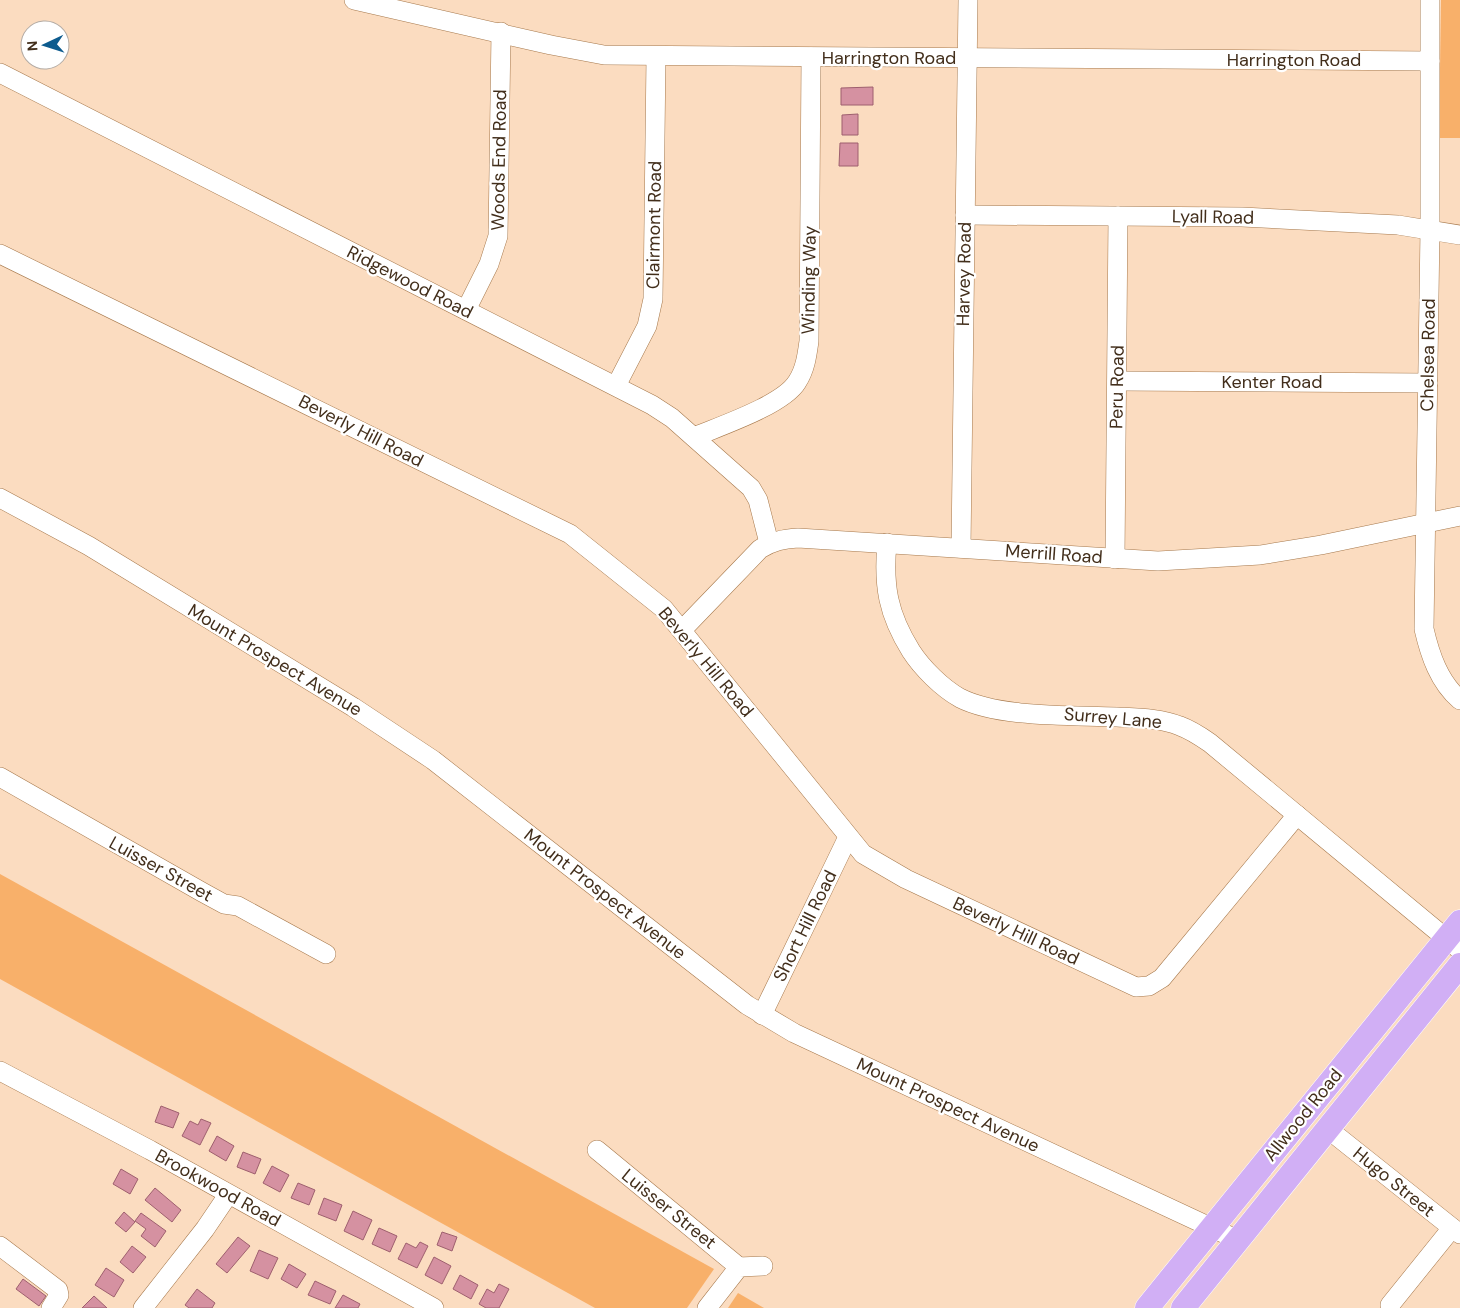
<svg xmlns="http://www.w3.org/2000/svg" width="1460" height="1308" font-family="'DM Sans',sans-serif">
	<rect width="100%" height="100%" fill="#fbdcc0"/>
	<!-- green -->
	<g fill="#f8b06a">
		<path d="M1441 0H1460V138H1439Z"/>
		<path d="M0 874 714 1269 687 1308H595L0 979Z"/>
		<path d="M738 1293 764 1308H728Z"/>
	</g>
	<!-- building -->
	<g fill="#d591a1" stroke="#9e5f6e">
		<path d="M873 87V105H841V88Z"/>
		<path d="M858 114V135H842V115Z"/>
		<path d="M840 143H858V166H839Z"/>
		<path d="M161 1106 179 1113 173 1128 155 1122Z"/>
		<path d="M201 1119 211 1123 200 1145 182 1136 190 1121 198 1125Z"/>
		<path d="M217 1136 234 1146 226 1161 209 1151Z"/>
		<path d="M243 1152 261 1159 255 1174 237 1167Z"/>
		<path d="M272 1166 289 1175 280 1192 263 1183Z"/>
		<path d="M121 1169 138 1179 130 1194 113 1184Z"/>
		<path d="M298 1183 315 1190 309 1205 291 1198Z"/>
		<path d="M155 1188 181 1210 172 1222 145 1200Z"/>
		<path d="M324 1198 342 1205 336 1221 318 1214Z"/>
		<path d="M353 1211 372 1220 363 1240 344 1231Z"/>
		<path d="M124 1212 135 1222 126 1232 115 1223Z"/>
		<path d="M141 1213 166 1231 155 1247 141 1236 146 1229 135 1221Z"/>
		<path d="M379 1228 397 1236 390 1252 372 1244Z"/>
		<path d="M442 1232 457 1237 452 1251 437 1245Z"/>
		<path d="M238 1237 250 1246 227 1273 216 1264Z"/>
		<path d="M420 1242 428 1246 417 1268 398 1259 406 1243 416 1248Z"/>
		<path d="M132 1246 146 1257 133 1273 120 1262Z"/>
		<path d="M259 1250 278 1258 268 1279 250 1271Z"/>
		<path d="M434 1257 451 1266 442 1284 425 1275Z"/>
		<path d="M289 1264 306 1274 297 1288 281 1279Z"/>
		<path d="M106 1268 124 1280 114 1297 95 1285Z"/>
		<path d="M460 1275 478 1285 471 1299 453 1289Z"/>
		<path d="M23 1279 46 1296 39 1306 16 1289Z"/>
		<path d="M315 1281 336 1291 330 1304 308 1295Z"/>
		<path d="M499 1284 509 1289 499 1308H486L479 1304 487 1289 494 1293Z"/>
		<path d="M197 1289 215 1303 212 1308H189L185 1305Z"/>
		<path d="M343 1295 360 1304 358 1308H335Z"/>
		<path d="M94 1296 107 1308H82Z"/>
	</g>
	<g fill="none" stroke-linecap="round" stroke-linejoin="round">
		<!-- minor casing -->
		<g stroke="#a6784b" stroke-width="20">
			<g id="minor">
				<path d="M354 0 551 45 604 55 1430 61"/>
				<path d="M1430 0V230L1424 629C1430 655 1439 682 1460 700"/>
				<path d="M0 73 652 405 672 418 751 488 758 500 769 543"/>
				<path d="M965 215 1242 217 1398 225 1460 235"/>
				<path d="M0 254 570 534 664 609 863 854 906 879 1136 987 1149 986 1162 978 1297 815"/>
				<path d="M466 310 489 264 498 236 501 32"/>
				<path d="M1117 381 1428 383"/>
				<path d="M616 386 647 326 653 299 656 57"/>
				<path d="M694 437C720 426 783 405 797 382 805 370 807 356 809 341L811 57"/>
				<path d="M0 498 89 546 353 707 433 760 747 1005 794 1033 1238 1240"/>
				<path d="M887 543C883 586 888 614 911 651 922 668 942 688 960 698 999 718 1073 715 1117 717 1138 718 1161 718 1180 726 1191 730 1200 736 1210 743L1460 950"/>
				<path d="M961 548 968 0"/>
				<path d="M1115 559 1118 216"/>
				<path d="M682 630 760 549C773 541 783 539 798 538L1158 561 1260 555 1321 545 1460 516"/>
				<path d="M0 777 202 892 224 904 238 906 326 954"/>
				<path d="M762 1015 848 837"/>
				<path d="M0 1071 150 1150 434 1308"/>
				<path d="M1328 1129 1460 1234"/>
				<path d="M597 1150 739 1267"/>
				<path d="M0 1246 58 1290 59 1295 51 1308"/>
				<path d="M1390 1305 1452 1228"/>
				<path d="M143 1308 205 1229 228 1195"/>
				<path d="M707 1308 739 1267 763 1266"/>
			</g>
		</g>
		<!-- major casing -->
		<g stroke="#fff" stroke-width="25">
			<g id="major">
				<path d="M1147 1308 1460 922"/>
				<path d="M1183 1308 1460 965"/>
			</g>
		</g>
		<!-- minor -->
		<use href="#minor" stroke="#fff" stroke-width="19"/>
		<!-- major -->
		<use href="#major" stroke="#d1aff5" stroke-width="24"/>
	</g>
	<g text-anchor="middle" stroke-width="4.5" stroke-linejoin="round" paint-order="stroke">
		<!-- street labels -->
		<g font-size="18" fill="#422e1b" stroke="#fff">
			<text x="889" y="64">Harrington Road</text>
			<text x="1294" y="66">Harrington Road</text>
			<text transform="translate(499 160) rotate(-89)" y="6">Woods End Road</text>
			<text transform="translate(1213 217) rotate(1)" y="6">Lyall Road</text>
			<text transform="translate(654 225) rotate(-89)" y="6">Clairmont Road</text>
			<text transform="translate(964 274) rotate(-89)" y="6">Harvey Road</text>
			<text transform="translate(809 280) rotate(-89)" y="6">Winding Way</text>
			<text transform="translate(410 282) rotate(27)" y="6">Ridgewood Road</text>
			<text transform="translate(1428 355) rotate(-89)" y="6">Chelsea Road</text>
			<text x="1272" y="388">Kenter Road</text>
			<text transform="translate(1117 387) rotate(-89)" y="6">Peru Road</text>
			<text transform="translate(361 431) rotate(27)" y="6">Beverly Hill Road</text>
			<text transform="translate(1054 554) rotate(4)" y="6">Merrill Road</text>
			<text transform="translate(275 660) rotate(31)" y="6">Mount Prospect Avenue</text>
			<text transform="translate(706 662) rotate(50)" y="6">Beverly Hill Road</text>
			<text transform="translate(1113 718) rotate(5)" y="6">Surrey Lane</text>
			<text transform="translate(161 869) rotate(29)" y="6">Luisser Street</text>
			<text transform="translate(605 894) rotate(38)" y="6">Mount Prospect Avenue</text>
			<text transform="translate(805 926) rotate(-64)" y="6">Short Hill Road</text>
			<text transform="translate(1016 931) rotate(25)" y="6">Beverly Hill Road</text>
			<text transform="translate(948 1105) rotate(25)" y="6">Mount Prospect Avenue</text>
			<text transform="translate(1303 1115) rotate(-51)" y="6">Allwood Road</text>
			<text transform="translate(1394 1182) rotate(39)" y="6">Hugo Street</text>
			<text transform="translate(218 1188) rotate(29)" y="6">Brookwood Road</text>
			<text transform="translate(669 1209) rotate(39)" y="6">Luisser Street</text>
		</g>
	</g>
	<!-- north arrow -->
	<g transform="translate(45 45) rotate(266)"><circle r="24" fill="#ffffff" stroke="#b3aba4"/>
	<path d="M0-4L9 19L0 12L-9 19Z" fill="#0d5b8e"/>
	<text y="-8" font-size="14" font-weight="bold" text-anchor="middle" fill="#422e1b">N</text>
	</g>
</svg>
